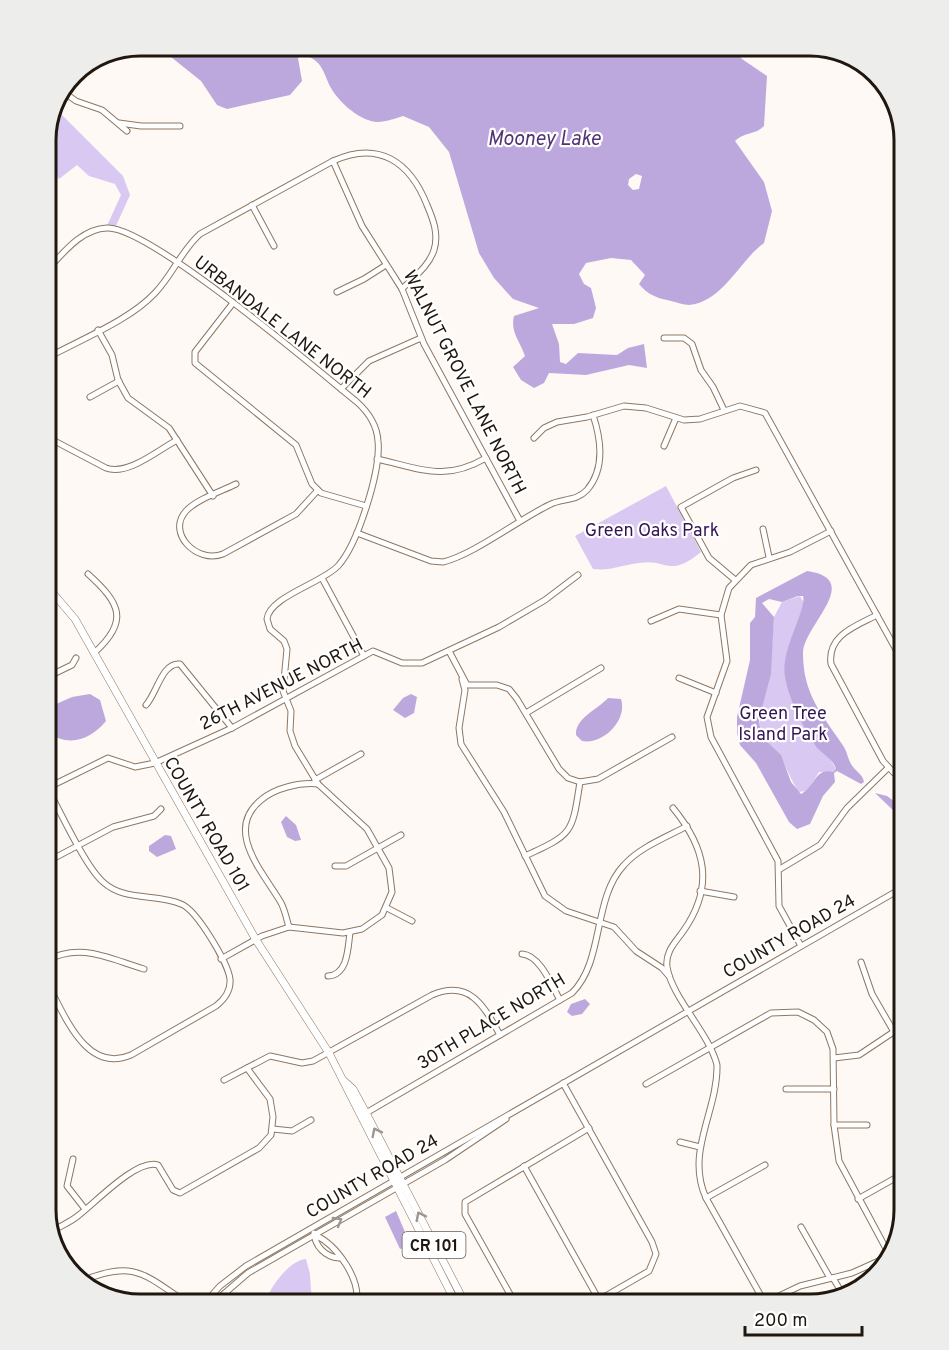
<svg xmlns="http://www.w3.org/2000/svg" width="949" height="1350" font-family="Overpass,sans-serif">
	<rect width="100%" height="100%" fill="#fef9f4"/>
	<!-- green -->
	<g fill="#d9c9f2">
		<path d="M57 110 123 176 130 195 115 228H106L121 195 115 184 89 176 77 165 59 179 49 166 45 168V133Z"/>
		<path d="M666 486 701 552C668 579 668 558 639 563 622 565 611 571 593 569L575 536Z"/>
		<path d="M800 596 804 603 786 682 836 769 833 772H819L807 791 798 792 785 766 760 733V713L771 663 774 617 782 602Z"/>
		<path d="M306 1259 310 1274 312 1305H265C267 1289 291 1259 306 1259Z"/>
	</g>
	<!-- water -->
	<g fill="#bda8dd" fill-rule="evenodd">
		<path d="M156 45H670L680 50 691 45H731L742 59 767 76 764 126C756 135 743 132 735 141L764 182 772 211 764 243C740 260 723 302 689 305 684 305 676 302 671 301 657 298 648 295 639 284L645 275 631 260 611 258 586 263 579 274 584 284 591 288 596 308 593 318 574 324H552L559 344 560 362 566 364 578 353 617 355 628 348 644 344 647 368 629 365 586 375 549 373 544 383 534 388 521 380 513 367 525 356C520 341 510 332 514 316L539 308 513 299 494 278 479 253 449 152 429 127 403 116C393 119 381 124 371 121 356 117 338 101 331 88 323 73 323 59 302 55L298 58 302 81 290 95 227 109 217 105 201 81ZM636 174 642 176 639 189 633 190 628 185 629 179Z"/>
		<path d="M807 571C865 579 803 626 803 653 803 695 822 714 844 747 847 752 848 759 851 764 855 771 863 774 864 782L861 784 837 771 834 773 835 782 823 796 810 824 797 829 789 822 756 763 740 745 737 733V717L750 660V623L755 617 756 598ZM798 596H803C807 610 780 650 785 677 789 700 802 725 815 745 821 754 833 758 836 769L833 772C815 767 815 787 801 794L791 782 781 755 761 736 759 719 771 674 774 617 762 603 769 599 782 602Z"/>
		<path d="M90 694 100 700 106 721C89 741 69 747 46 732L45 709 72 697Z"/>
		<path d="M411 694 417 697 414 713 405 718 393 710 403 698Z"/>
		<path d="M608 698 621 699C628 720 603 745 582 741L576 735C575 718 597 710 608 698Z"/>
		<path d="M875 793 887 796 902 807 904 826 895 812Z"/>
		<path d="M286 816 296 825 301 840 295 841 287 837 281 822Z"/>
		<path d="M165 835 171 836 176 849 157 857 149 851V846Z"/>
		<path d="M585 999 590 1004 582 1014 572 1016 567 1012 571 1004Z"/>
		<path d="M396 1211 411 1246 400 1249 385 1217Z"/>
		<path d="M715 1293 722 1305H703L706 1297Z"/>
	</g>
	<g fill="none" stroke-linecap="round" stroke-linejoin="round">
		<!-- minor casing -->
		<g stroke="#8e7762" stroke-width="7">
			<g id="minor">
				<path d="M65 93 76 101 102 110 127 131"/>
				<path d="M119 123 141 126H180"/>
				<path d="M333 161 362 226 402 289 424 344 520 521"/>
				<path d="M252 205 274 246"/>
				<path d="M45 272C62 255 80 229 107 228 149 226 316 369 357 402 368 412 377 425 378 441 381 470 358 544 338 566 322 583 269 597 267 619L270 629 284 641 287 649 283 691 291 711 290 731 295 746 318 784 367 829 389 868 392 892 382 915 362 929 343 933 289 927 262 936 221 959"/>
				<path d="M337 292 364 279 386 265"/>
				<path d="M233 303 195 352V363L296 445 312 484 321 493 366 506"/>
				<path d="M98 330 112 355 118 380 128 398 169 428 213 496"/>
				<path d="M664 338H684L692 344 701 370 713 387 724 410"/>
				<path d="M45 359C79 340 129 321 155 293 173 274 181 251 200 234L333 161C379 140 410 162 427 205 433 219 439 234 434 250 429 266 414 277 402 289"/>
				<path d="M341 389 369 361 421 338"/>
				<path d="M90 397 119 381"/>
				<path d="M45 436 106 468C128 476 158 450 177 440"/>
				<path d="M534 438 544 428 557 422 587 417 624 406 646 408 684 420 700 419 740 406 765 413 904 664"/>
				<path d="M664 446 676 418"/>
				<path d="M377 459C422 469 444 482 486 458"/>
				<path d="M899 483 904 493"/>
				<path d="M236 484C222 491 197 499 186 511 166 533 197 564 223 554L296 514 318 490"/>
				<path d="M763 529 769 557"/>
				<path d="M357 533 431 561 443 562C473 555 518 520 549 505 561 498 576 502 587 490 605 469 601 439 593 415"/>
				<path d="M88 574C120 603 130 621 94 653"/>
				<path d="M322 578 364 656"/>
				<path d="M734 579 709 558 681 507 733 478 756 470"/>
				<path d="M877 615C856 626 827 635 831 664L883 761 894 773 904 777"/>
				<path d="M651 621 679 609 721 615"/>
				<path d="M449 651 467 685H497L509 689 517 699 559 769 568 778 580 782 598 779 672 737"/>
				<path d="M45 678 72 665 76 658"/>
				<path d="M679 678 716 693"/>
				<path d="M462 679 465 690 459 728 461 744 504 812 545 896 566 911 614 927 636 951 662 968 669 976"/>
				<path d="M146 705C157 693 162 662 180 664L232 728"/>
				<path d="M526 713 601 668"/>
				<path d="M315 780 361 754"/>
				<path d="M45 789 108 758 135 767 155 763 232 728 373 651 402 663H422L499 627 545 600 578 575"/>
				<path d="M673 808C705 847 715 885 684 930 676 942 665 951 667 967 672 998 709 1033 717 1065 718 1111 685 1152 706 1198L766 1305"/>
				<path d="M525 856C573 834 572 834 580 782"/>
				<path d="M45 863 113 827 154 816 161 809"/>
				<path d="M335 866H346L401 835"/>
				<path d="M780 869 820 845 847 808 888 768"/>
				<path d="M700 891 734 897"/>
				<path d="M387 908 412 921"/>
				<path d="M289 927C286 918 285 909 280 901 262 871 224 830 261 800 275 788 300 782 318 784"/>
				<path d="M801 946 779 906 778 861 711 737 707 717 727 661 721 615 729 588 751 565 790 552 831 531"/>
				<path d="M522 954C540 955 552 986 560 1000"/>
				<path d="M45 961C81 942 107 958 144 969"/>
				<path d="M861 962 872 994 894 1032"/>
				<path d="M328 976C348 975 348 948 350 932"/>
				<path d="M45 979C63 1010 84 1075 131 1055L216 1006C225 999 231 991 230 979 228 963 197 910 181 904 156 893 125 902 103 882 84 865 59 808 45 784"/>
				<path d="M834 1058 859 1055 892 1033 904 1030"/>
				<path d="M224 1080 270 1056 302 1063 313 1061 432 995C470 979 484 1006 500 1035"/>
				<path d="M563 1083 652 1242 656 1254 649 1271 590 1305"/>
				<path d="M646 1084 771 1013 798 1012 814 1020 827 1032 833 1049 834 1125 839 1161 890 1256"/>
				<path d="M786 1089H834"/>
				<path d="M366 1113 572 993C605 960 592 899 624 865 640 847 667 837 687 826"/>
				<path d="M834 1125H867"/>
				<path d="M273 1129 292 1131 311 1120"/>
				<path d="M680 1142 700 1147"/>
				<path d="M73 1159 67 1186 85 1209"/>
				<path d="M524 1166 599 1300"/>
				<path d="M706 1198 765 1165"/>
				<path d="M858 1199 899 1176"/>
				<path d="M801 1227 830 1278"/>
				<path d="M51 1232C60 1226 71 1222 79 1215 95 1203 137 1158 158 1165L173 1190 180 1193 259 1148 271 1135 273 1117 270 1099 247 1068"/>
				<path d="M314 1233C315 1246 325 1257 339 1258"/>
				<path d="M315 1235C337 1245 362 1280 356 1305"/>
				<path d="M833 1278 839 1288"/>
				<path d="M86 1279 91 1291"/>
				<path d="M80 1282C134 1258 145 1275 190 1305"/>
				<path d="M203 1305 220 1286 246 1266 904 887"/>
				<path d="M211 1305 248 1273 445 1160 506 1119"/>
				<path d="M516 1305 465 1214V1202L589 1128"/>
				<path d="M760 1305 800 1286 852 1273 892 1255"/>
			</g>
		</g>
		<!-- major casing -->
		<g stroke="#8e7762" stroke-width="8">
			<g id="major">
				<path d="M45 584 75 619 256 940 329 1053 457 1305"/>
				<path d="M343 1080 353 1089 366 1113 466 1305"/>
			</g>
		</g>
		<!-- minor -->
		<use href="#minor" stroke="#fff" stroke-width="5"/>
		<!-- major -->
		<use href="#major" stroke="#fff" stroke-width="7"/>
	</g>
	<!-- one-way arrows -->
	<defs><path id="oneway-chevron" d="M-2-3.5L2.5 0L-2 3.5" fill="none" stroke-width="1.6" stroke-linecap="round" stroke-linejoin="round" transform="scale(1.5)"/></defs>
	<g stroke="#9b9793">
		<use href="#oneway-chevron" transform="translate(376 1132) rotate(-117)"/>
		<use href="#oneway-chevron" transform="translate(420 1216) rotate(-117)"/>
		<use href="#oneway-chevron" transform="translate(338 1221) rotate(-30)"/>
	</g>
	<g text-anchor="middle" stroke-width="4.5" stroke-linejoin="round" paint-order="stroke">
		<!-- shield labels -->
		<rect fill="#fff" stroke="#635d57" stroke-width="1.5" x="402.5" y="1232" width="63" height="26" rx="4.5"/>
		<g font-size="16" font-weight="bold" fill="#20180f">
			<text x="434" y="1251">CR 101</text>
		</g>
		<!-- street labels -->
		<g font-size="18" fill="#20180f" stroke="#fff">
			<text transform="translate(283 327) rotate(38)" y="6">URBANDALE LANE NORTH</text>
			<text transform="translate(465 382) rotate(63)" y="6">WALNUT GROVE LANE NORTH</text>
			<text transform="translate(281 684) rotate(-27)" y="6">26TH AVENUE NORTH</text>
			<text transform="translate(207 824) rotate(60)" y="6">COUNTY ROAD 101</text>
			<text transform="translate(789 936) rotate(-30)" y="6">COUNTY ROAD 24</text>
			<text transform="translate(491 1021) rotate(-31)" y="6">30TH PLACE NORTH</text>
			<text transform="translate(372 1176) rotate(-30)" y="6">COUNTY ROAD 24</text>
		</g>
		<!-- park labels -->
		<g font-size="18" fill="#341654" stroke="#fff">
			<text x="652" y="536">Green Oaks Park</text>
			<text x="783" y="719">Green Tree<tspan x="783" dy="21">Island Park</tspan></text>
		</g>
		<!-- water labels -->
		<g font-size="20" font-style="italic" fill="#513474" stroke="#fff">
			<text x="544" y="145">Mooney Lake</text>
		</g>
	</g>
	<!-- crop -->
	<path d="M0 0H949V1350H0ZM140 56H810A84 84 0 0 1 894 140V1210A84 84 0 0 1 810 1294H140A84 84 0 0 1 56 1210V140A84 84 0 0 1 140 56Z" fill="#ededec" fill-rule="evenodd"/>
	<path fill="none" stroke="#20180f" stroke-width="3" d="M140 56H810A84 84 0 0 1 894 140V1210A84 84 0 0 1 810 1294H140A84 84 0 0 1 56 1210V140A84 84 0 0 1 140 56Z"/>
	<!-- scale -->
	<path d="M745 1326v9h117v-9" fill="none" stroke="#20180f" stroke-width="3"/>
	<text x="754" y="1326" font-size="18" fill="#20180f" stroke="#ffffff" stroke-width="4.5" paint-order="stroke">200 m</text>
</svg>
